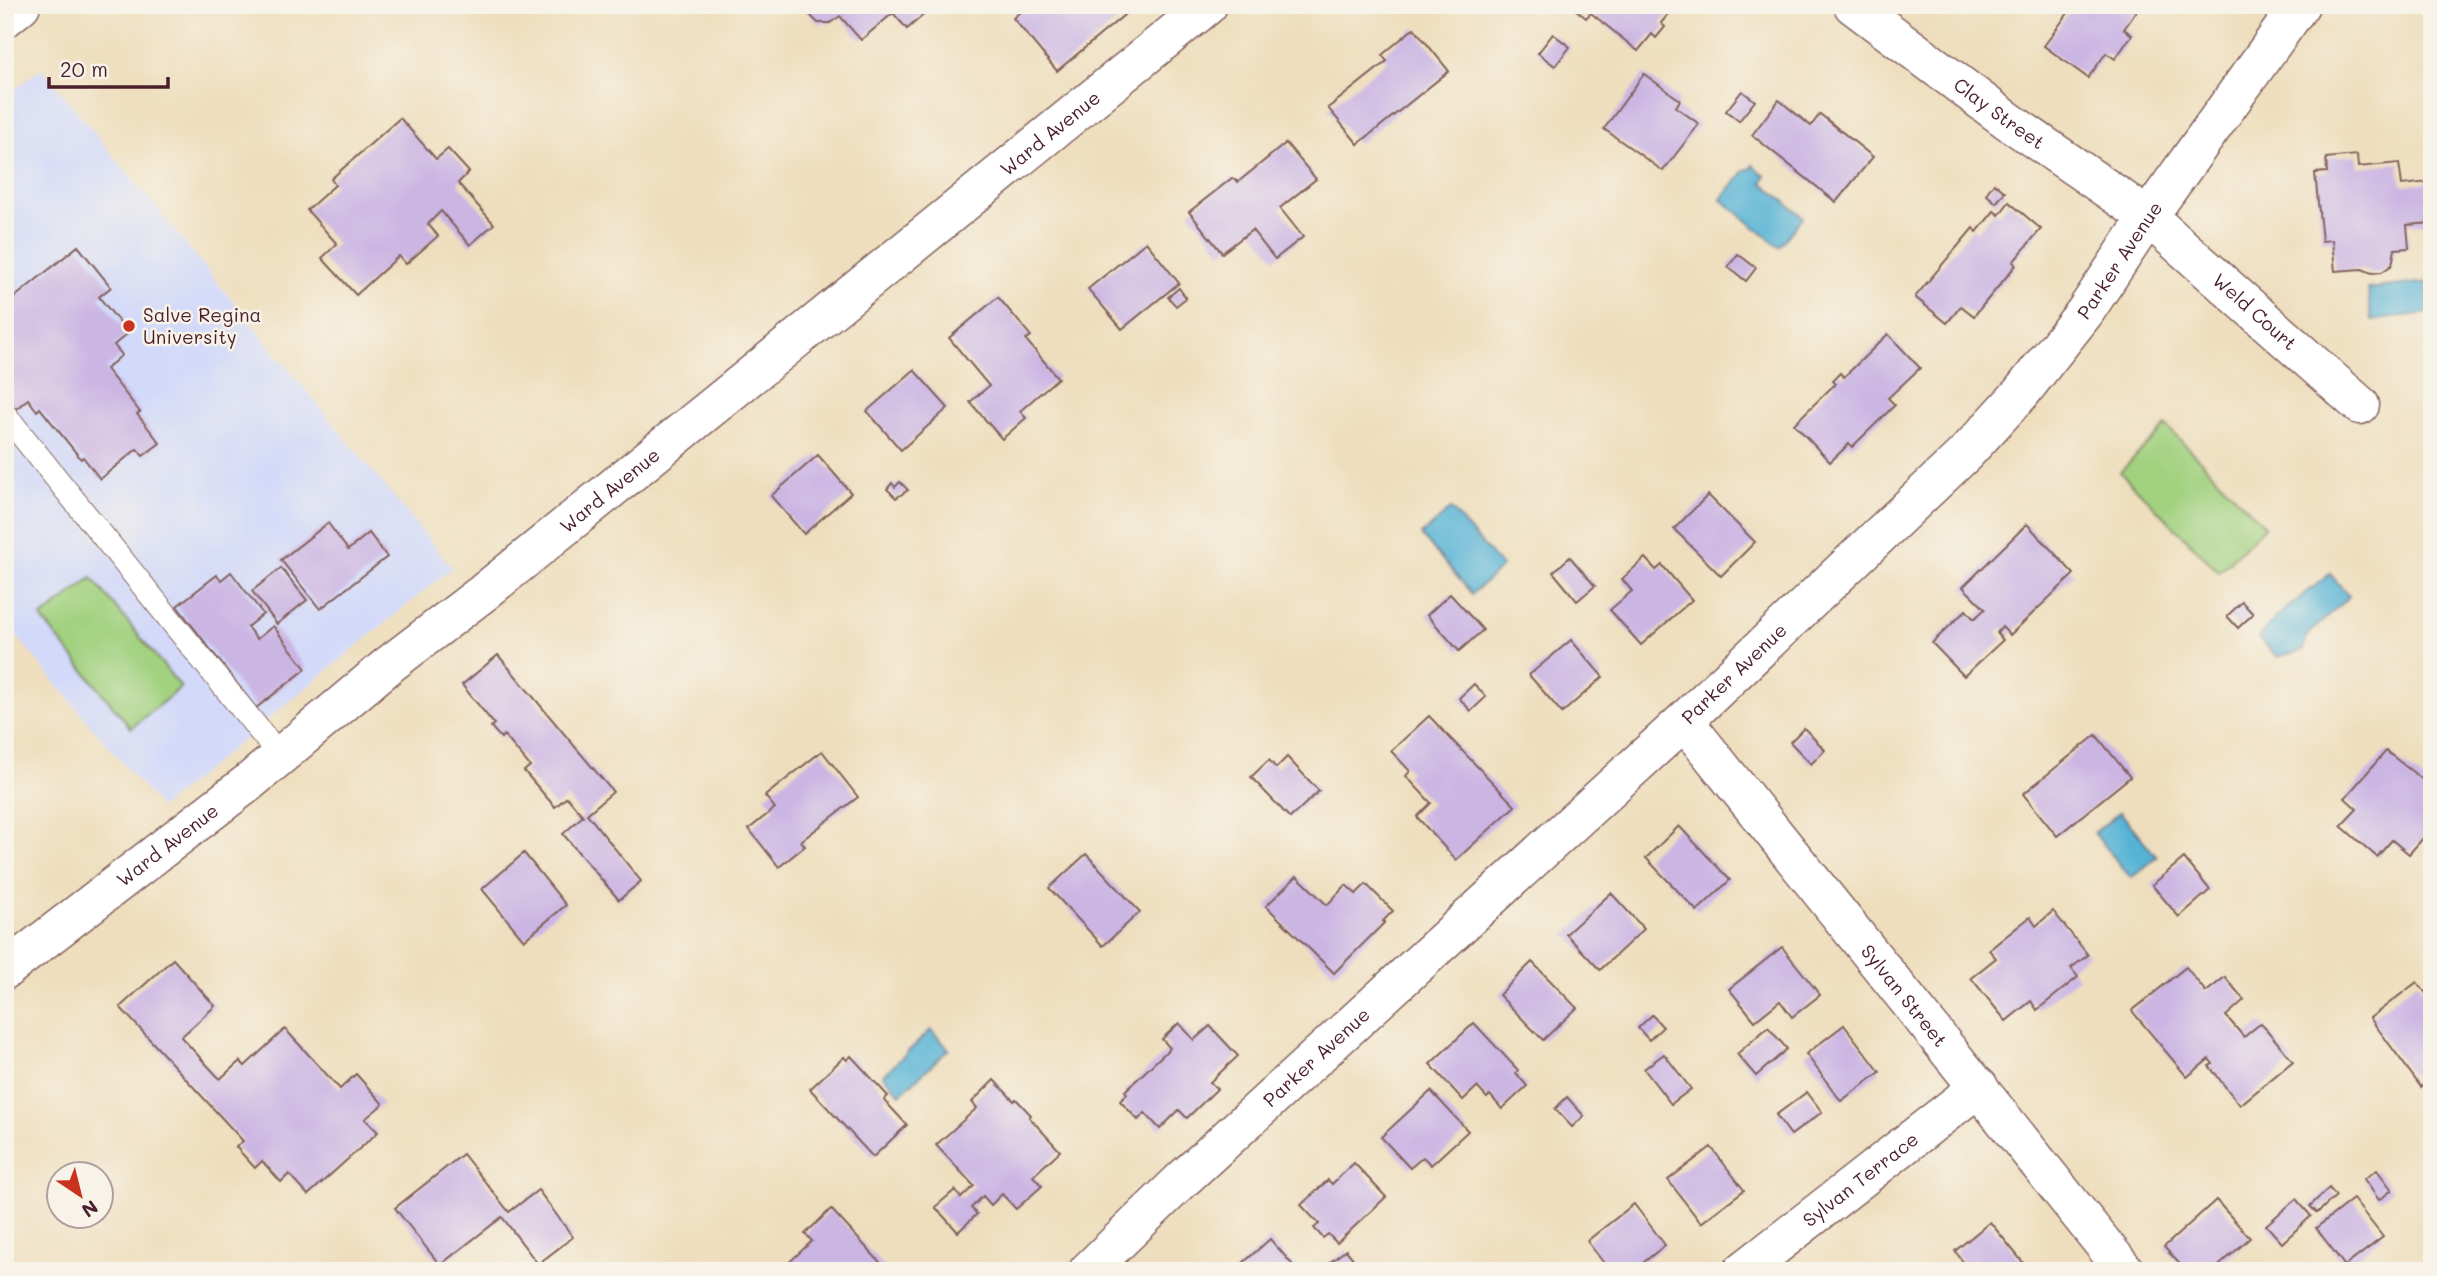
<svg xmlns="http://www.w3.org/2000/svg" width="2437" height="1276" font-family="Mali,sans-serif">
	<rect width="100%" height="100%" fill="#f7f3e8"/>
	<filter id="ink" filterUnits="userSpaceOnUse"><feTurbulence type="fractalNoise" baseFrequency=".0143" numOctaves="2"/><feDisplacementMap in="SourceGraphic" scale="14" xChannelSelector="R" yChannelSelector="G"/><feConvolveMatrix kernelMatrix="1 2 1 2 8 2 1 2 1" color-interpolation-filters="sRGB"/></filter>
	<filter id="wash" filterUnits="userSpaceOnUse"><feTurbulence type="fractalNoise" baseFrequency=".00686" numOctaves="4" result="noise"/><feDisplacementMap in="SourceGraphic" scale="28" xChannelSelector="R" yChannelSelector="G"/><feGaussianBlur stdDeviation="1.57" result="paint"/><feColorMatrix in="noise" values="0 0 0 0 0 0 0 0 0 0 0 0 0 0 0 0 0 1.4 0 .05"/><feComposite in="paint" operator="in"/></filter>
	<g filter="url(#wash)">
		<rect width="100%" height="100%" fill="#eedebd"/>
		<!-- built -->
		<path fill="#d2d9f9" d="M41 68 452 568 160 808 5 622V98Z"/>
		<!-- green -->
		<g fill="#a2d180" stroke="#767856" stroke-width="2">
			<path d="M2166 426 2265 526 2219 572 2120 472Z"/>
			<path d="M92 578 181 687 131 728 41 618Z"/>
		</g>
		<!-- water -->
		<g fill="#57b3d5" stroke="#506980" stroke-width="2">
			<path d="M1753 165 1766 176 1762 182 1803 217 1779 247 1721 199 1746 169 1748 171Z"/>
			<path d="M2426 282 2430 313 2371 320 2368 289Z"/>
			<path d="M1451 509 1502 567 1472 594 1421 535Z"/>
			<path d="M2330 574 2349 596 2306 637 2304 650 2278 657 2258 638 2276 617Z"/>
			<path d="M2120 812 2157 857 2131 878 2094 833Z"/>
			<path d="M931 1030 949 1049 900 1094 883 1075Z"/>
		</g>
		<g id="blocks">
			<!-- building -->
			<g fill="#cbb5e3">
				<path d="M800 5H935L907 29 893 13 861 40 840 16 830 23H818Z"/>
				<path d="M1028 5H1116L1124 15 1057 71 1013 18Z"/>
				<path d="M1570 5H1676L1661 23 1665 27 1656 38 1652 34 1638 51 1591 13 1586 18Z"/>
				<path d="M2074 5H2141L2124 29 2132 35 2115 59 2106 53 2088 78 2044 46Z"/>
				<path d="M1414 28 1449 71 1358 144 1328 108 1387 61 1382 55Z"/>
				<path d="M1553 34 1570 47 1555 66 1538 53Z"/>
				<path d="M1644 74 1680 100 1676 107 1699 124 1663 171 1604 129Z"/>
				<path d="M1742 91 1755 101 1739 121 1726 111Z"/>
				<path d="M1779 100 1811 126 1820 114 1873 157 1836 202 1752 135Z"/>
				<path d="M400 118 436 159 448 149 469 172 458 183 494 224 470 245 441 211 428 224 438 236 406 264 399 256 356 295 322 258 337 244 307 210 335 185 331 179Z"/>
				<path d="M1286 143 1316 179 1280 208 1303 237 1275 259 1252 230 1222 253 1189 212 1232 178 1238 182Z"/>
				<path d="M2357 155 2358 167 2399 163 2402 185 2429 182 2432 223 2407 225 2409 248 2395 249 2392 265 2382 272 2372 273 2362 269 2335 271 2332 240 2322 241 2315 173 2327 172 2326 158Z"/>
				<path d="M1994 183 2005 192 1996 203 1986 194Z"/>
				<path d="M2009 202 2041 229 2013 262 2016 265 1974 316 1961 306 1947 323 1915 297 1973 228 1977 232 1994 211 1999 215Z"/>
				<path d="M1146 242 1179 283 1122 329 1088 289Z"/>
				<path d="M78 246 111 287 99 297 128 333 114 345 122 355 106 369 140 412 137 414 160 443 143 456 137 449 100 479 83 457 81 459 40 408 37 411 28 399 5 418V305Z"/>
				<path d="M1738 254 1756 268 1746 281 1728 267Z"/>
				<path d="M1179 288 1186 298 1176 306 1168 297Z"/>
				<path d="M998 297 1031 336 1026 340 1058 378 1020 411 1026 418 1002 439 970 402 989 386 949 338Z"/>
				<path d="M1888 334 1920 368 1888 398 1895 405 1852 447 1849 444 1830 462 1794 424 1835 384 1832 381 1840 373 1844 377Z"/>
				<path d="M914 370 948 408 901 450 867 411Z"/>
				<path d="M818 455 851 493 804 534 771 496Z"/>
				<path d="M900 482 908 490 896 498 887 489 892 483 895 487Z"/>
				<path d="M1708 495 1755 542 1721 576 1674 529Z"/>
				<path d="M328 523 348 550 369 533 387 557 320 609 281 560Z"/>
				<path d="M2027 524 2074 574 2010 635 2002 627 1997 633 2003 640 1964 676 1932 643 1966 610 1974 619 1985 609 1963 587Z"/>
				<path d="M1570 557 1595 586 1577 601 1553 572Z"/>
				<path d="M1645 558 1656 570 1662 565 1692 600 1641 645 1610 610 1632 591 1622 579Z"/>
				<path d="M281 568 307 600 277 624 252 591Z"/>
				<path d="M231 572 263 614 247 627 257 639 273 626 306 669 256 708 177 606 217 575 221 580Z"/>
				<path d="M1450 594 1483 630 1459 651 1427 615Z"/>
				<path d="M2242 602 2253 614 2238 628 2227 616Z"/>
				<path d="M1571 640 1603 677 1562 713 1529 675Z"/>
				<path d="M498 655 613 792 587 814 641 881 619 900 563 834 583 816 567 797 555 807 524 771 530 766 504 735 501 738 491 727 494 724 462 685Z"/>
				<path d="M1474 684 1486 697 1471 711 1459 698Z"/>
				<path d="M1429 716 1515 806 1456 860 1417 817 1431 803 1406 776 1410 771 1391 751Z"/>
				<path d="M1804 728 1825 750 1811 764 1790 742Z"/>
				<path d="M2096 735 2130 777 2057 836 2023 794Z"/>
				<path d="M822 751 858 797 801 841 805 846 779 867 749 829 775 808 765 796Z"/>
				<path d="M2386 751 2432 787 2430 788 2432 790V828L2409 854 2392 840 2377 857 2341 826 2357 809 2345 798Z"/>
				<path d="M1287 757 1319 791 1290 818 1251 777 1269 760 1276 768Z"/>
				<path d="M1679 826 1730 880 1697 911 1646 858Z"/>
				<path d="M524 853 566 905 524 940 482 889Z"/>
				<path d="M1086 854 1140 912 1103 946 1049 888Z"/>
				<path d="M2184 858 2210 890 2179 917 2152 885Z"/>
				<path d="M1297 876 1327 905 1346 885 1356 894 1366 884 1393 911 1383 921 1385 922 1334 973 1266 906Z"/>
				<path d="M1611 893 1644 929 1600 970 1566 934Z"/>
				<path d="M2053 911 2088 955 2071 968 2078 977 2037 1010 2031 1001 2006 1021 1971 978 1996 958 1989 950 2030 917 2036 926Z"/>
				<path d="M1782 947 1820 995 1792 1017 1780 1001 1755 1021 1729 989Z"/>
				<path d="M173 959 215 1006 181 1037 220 1079 240 1061 245 1066 285 1029 340 1089 356 1074 383 1104 365 1119 378 1132 308 1195 289 1174 281 1182 262 1161 255 1168 236 1147 243 1141 120 1007Z"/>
				<path d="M1532 962 1577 1008 1543 1040 1499 995Z"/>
				<path d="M2186 967 2206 992 2225 977 2244 1000 2226 1016 2244 1037 2261 1023 2293 1061 2240 1105 2209 1066 2213 1064 2209 1059 2187 1077 2132 1011Z"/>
				<path d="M2417 982 2432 1001V1079L2421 1087 2370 1018Z"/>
				<path d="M1652 1015 1663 1027 1649 1040 1638 1028Z"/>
				<path d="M1179 1023 1194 1040 1210 1026 1238 1056 1210 1082 1217 1089 1187 1118 1179 1110 1160 1129 1145 1113 1138 1120 1120 1101 1127 1094 1125 1091 1170 1048 1162 1039Z"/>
				<path d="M1474 1023 1518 1070 1516 1073 1527 1086 1502 1109 1490 1095 1487 1098 1477 1087 1463 1100 1430 1064Z"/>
				<path d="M1844 1025 1880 1072 1841 1101 1806 1054Z"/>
				<path d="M1768 1027 1787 1049 1756 1076 1737 1054Z"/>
				<path d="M1664 1054 1691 1089 1671 1104 1644 1069Z"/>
				<path d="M851 1056 888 1096 884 1100 907 1125 873 1157 810 1089 844 1057 847 1060Z"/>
				<path d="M994 1080 1014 1101 1016 1099 1031 1115 1029 1117 1060 1151 1033 1176 1042 1186 1016 1209 1002 1194 991 1205 983 1196 971 1208 977 1214 958 1232 935 1207 955 1190 961 1198 974 1186 936 1145 977 1108 972 1102Z"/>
				<path d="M1431 1091 1468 1131 1431 1165 1423 1157 1410 1168 1381 1137Z"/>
				<path d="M1807 1092 1822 1112 1791 1135 1776 1115Z"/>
				<path d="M1567 1097 1584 1116 1572 1127 1555 1109Z"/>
				<path d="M1711 1147 1744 1190 1701 1223 1668 1180Z"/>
				<path d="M463 1154 509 1212 538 1190 573 1237 538 1264 502 1217 440 1265 395 1208Z"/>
				<path d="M1354 1163 1386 1197 1337 1243 1328 1234 1323 1238 1314 1228 1319 1224 1301 1205 1328 1180 1332 1184Z"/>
				<path d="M2377 1170 2392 1190 2379 1200 2364 1179Z"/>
				<path d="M2329 1188 2336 1196 2317 1213 2310 1206Z"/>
				<path d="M2296 1199 2311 1216 2282 1243 2266 1225Z"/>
				<path d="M2353 1199 2383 1237 2345 1266 2316 1228Z"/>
				<path d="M2216 1200 2250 1238 2213 1271H2186L2164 1247Z"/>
				<path d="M1634 1204 1665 1245 1633 1271H1610L1587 1241Z"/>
				<path d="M831 1209 888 1271H780L812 1241 805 1234Z"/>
				<path d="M1990 1222 2030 1271H1970L1955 1251Z"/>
				<path d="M1270 1239 1298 1271H1234Z"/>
				<path d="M1346 1250 1363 1271H1319Z"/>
			</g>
		</g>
	</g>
	<g filter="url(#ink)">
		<use href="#blocks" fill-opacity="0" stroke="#83625e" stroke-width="2"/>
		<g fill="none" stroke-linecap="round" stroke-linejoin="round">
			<!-- service casing -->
			<g stroke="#83625e" stroke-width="25">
				<path id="service" d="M7 417 280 756"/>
			</g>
			<!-- minor casing -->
			<g stroke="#83625e" stroke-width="41">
				<g id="minor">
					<path id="s1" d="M1853 5 2007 120 2148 217 2360 405"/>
					<path id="s2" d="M1684 721 2125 1271"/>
					<path id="s3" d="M5 970 248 783 390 664 483 593 1208 5"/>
					<path id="s4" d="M1088 1271 1183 1179 1684 721 1966 453 2021 393 2085 312 2148 217 2300 5"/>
					<path id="s5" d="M1743 1271 1979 1087"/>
				</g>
			</g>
			<!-- tertiary casing -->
			<g stroke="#83625e" stroke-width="41">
				<path id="tertiary" d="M5 18 21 5"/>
			</g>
			<!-- service -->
			<use href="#service" stroke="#fff" stroke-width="23"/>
			<!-- minor -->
			<use href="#minor" stroke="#fff" stroke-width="38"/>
			<!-- tertiary -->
			<use href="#tertiary" stroke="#fff" stroke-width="38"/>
		</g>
	</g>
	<!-- markers -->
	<circle fill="#c8321e" stroke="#f7f3e8" stroke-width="2.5" cx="129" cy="326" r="7"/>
	<g text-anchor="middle" stroke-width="5" stroke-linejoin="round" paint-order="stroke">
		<!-- street labels -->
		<g font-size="19" fill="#4a1f2b" stroke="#f7f3e8">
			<text dy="7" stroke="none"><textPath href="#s1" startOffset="182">Clay Street</textPath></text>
			<text dy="7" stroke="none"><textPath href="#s3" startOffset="1339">Ward Avenue</textPath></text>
			<text dy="7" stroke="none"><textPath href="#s4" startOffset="1447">Parker Avenue</textPath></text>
			<text dy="7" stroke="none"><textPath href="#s1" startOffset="506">Weld Court</textPath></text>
			<text dy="7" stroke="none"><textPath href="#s3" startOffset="772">Ward Avenue</textPath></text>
			<text dy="7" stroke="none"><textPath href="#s4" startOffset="880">Parker Avenue</textPath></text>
			<text dy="7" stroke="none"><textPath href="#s3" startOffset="205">Ward Avenue</textPath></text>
			<text dy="7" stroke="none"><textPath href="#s2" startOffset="352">Sylvan Street</textPath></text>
			<text dy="7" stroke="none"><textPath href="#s4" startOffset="313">Parker Avenue</textPath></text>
			<text dy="7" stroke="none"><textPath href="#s5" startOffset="149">Sylvan Terrace</textPath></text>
		</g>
		<!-- poi labels -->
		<g font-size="19" fill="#4a1f2b" stroke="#f7f3e8" text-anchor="start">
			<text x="143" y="322">Salve Regina<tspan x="143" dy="22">University</tspan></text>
		</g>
	</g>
	<!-- margin -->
	<rect width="2437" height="1276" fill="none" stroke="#f7f3e8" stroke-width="28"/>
	<!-- north arrow -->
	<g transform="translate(80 1195) rotate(145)"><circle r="33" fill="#f7f3e8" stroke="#b29e9c" stroke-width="2"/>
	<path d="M0-5L12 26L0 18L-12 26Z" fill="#c8321e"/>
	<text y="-10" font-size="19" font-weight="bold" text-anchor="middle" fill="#4a1f2b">N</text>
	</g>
	<!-- scale -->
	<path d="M49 77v10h119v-10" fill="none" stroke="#4a1f2b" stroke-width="3.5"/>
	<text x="60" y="77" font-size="21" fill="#4a1f2b" stroke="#f7f3e8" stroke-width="5" paint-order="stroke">20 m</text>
</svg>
